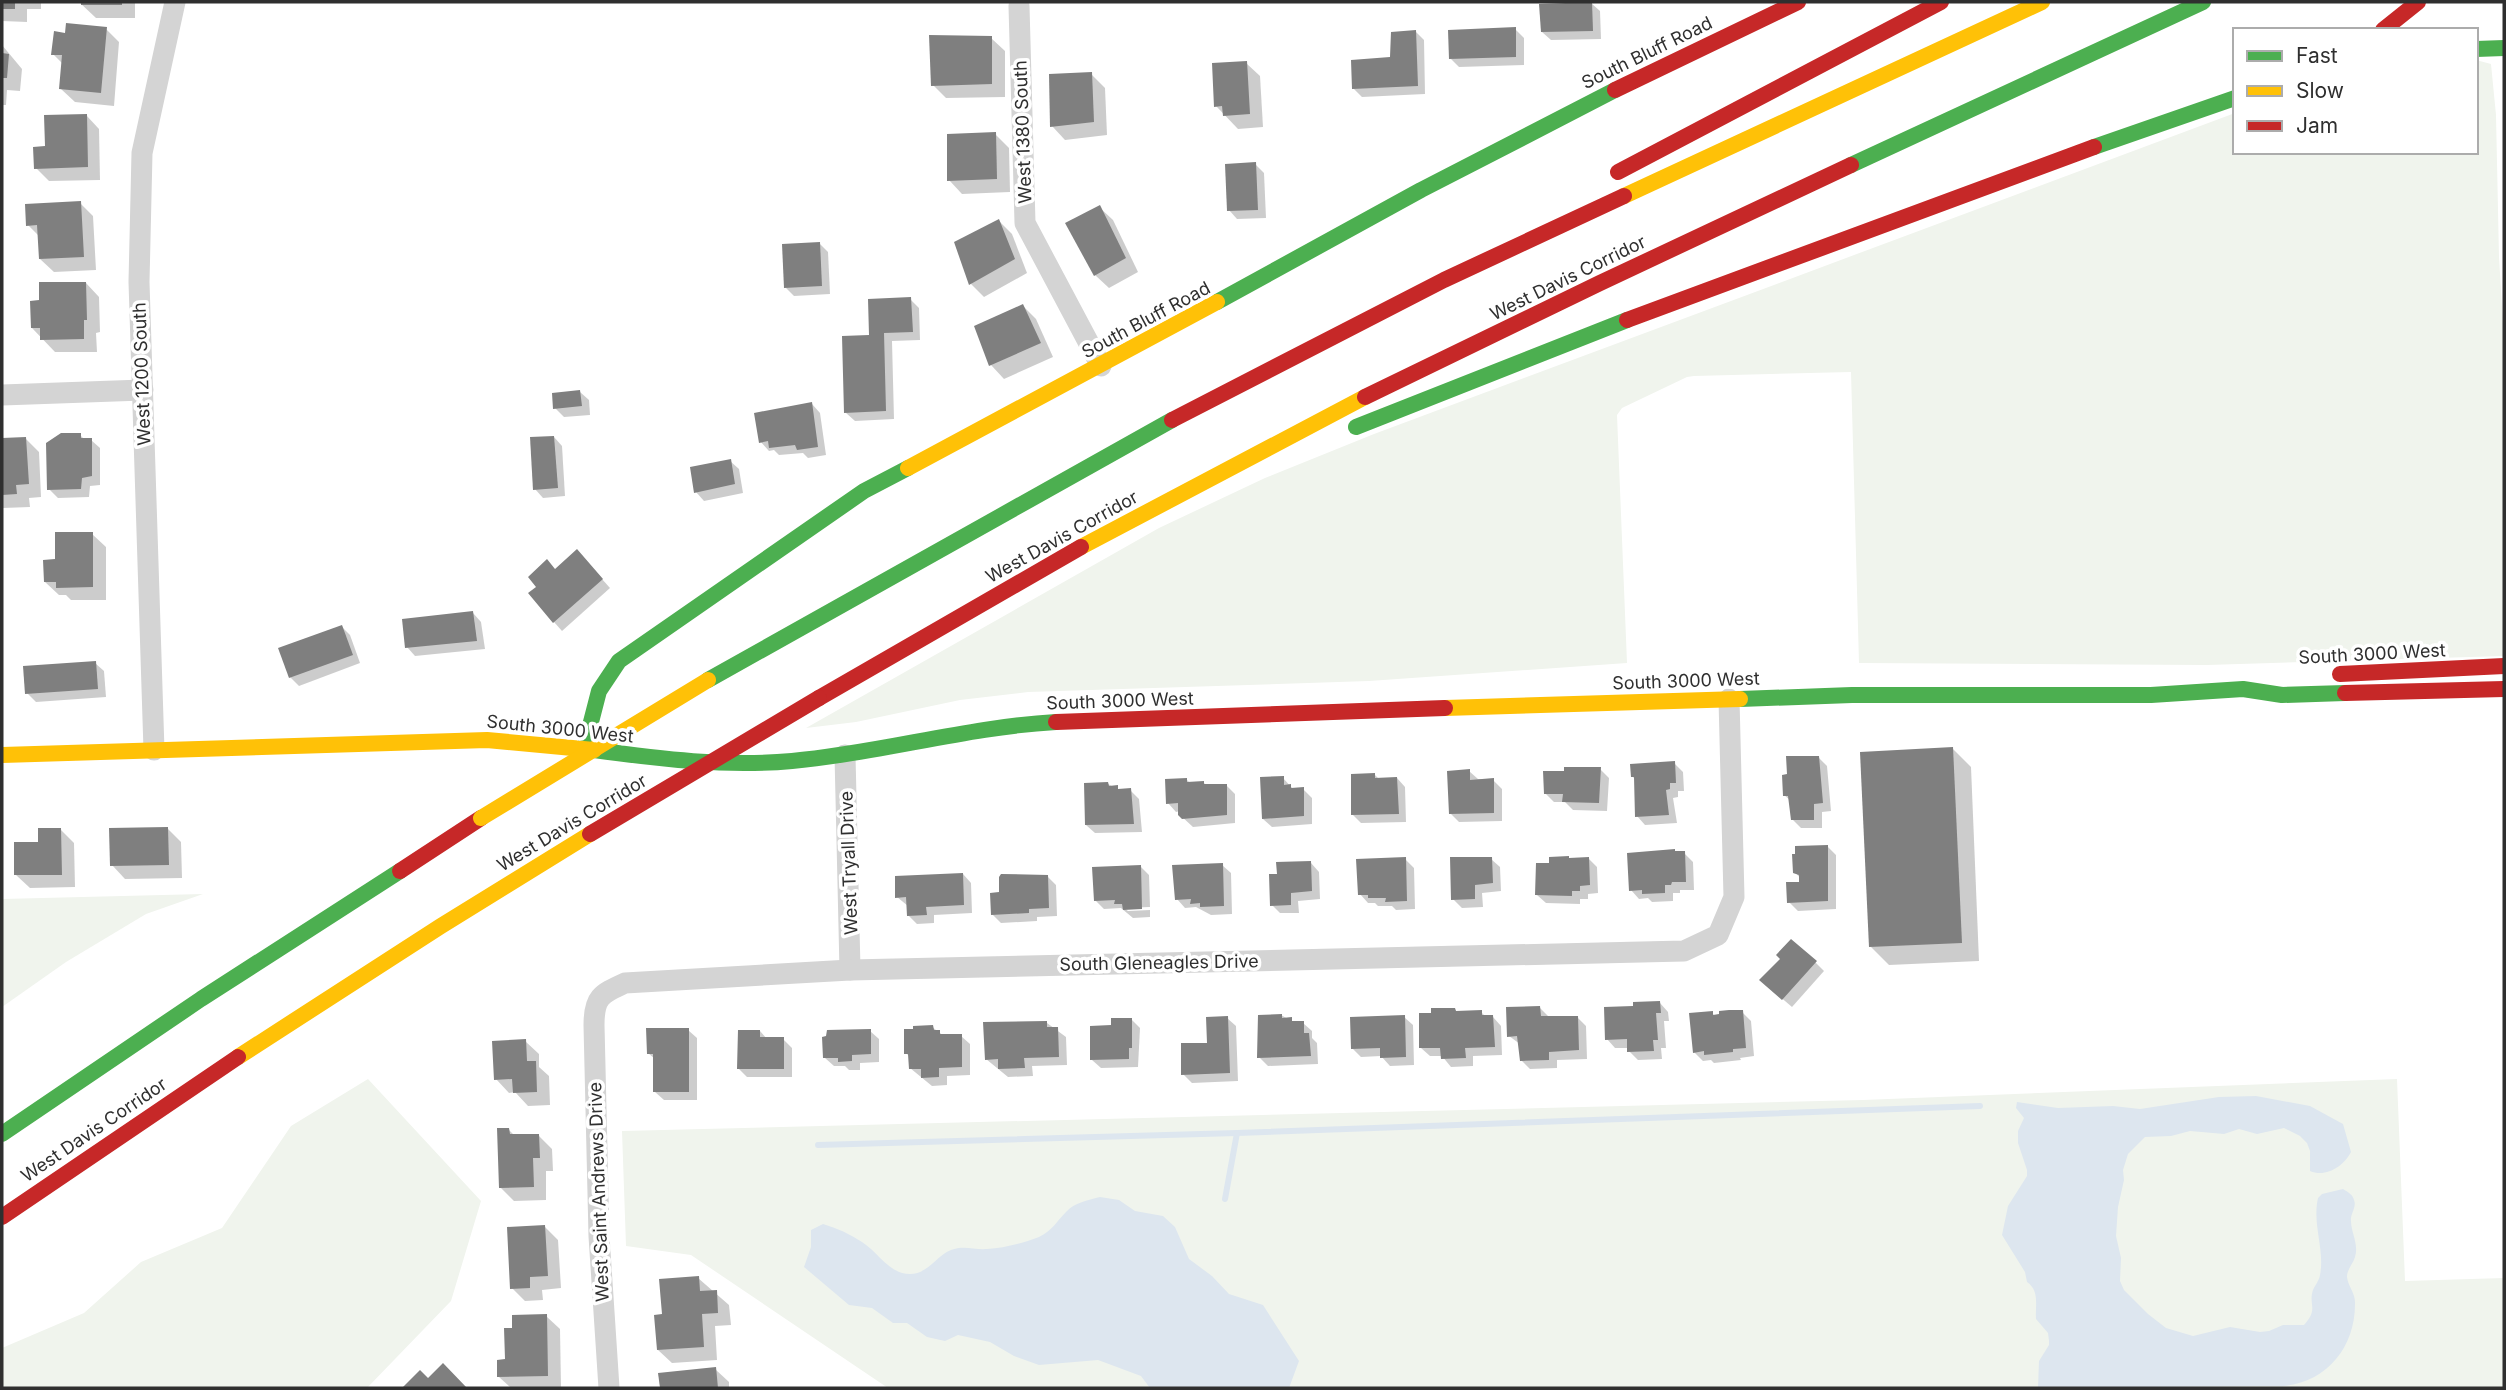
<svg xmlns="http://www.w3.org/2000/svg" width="2506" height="1390" font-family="Inter,sans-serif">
	<rect width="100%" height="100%" fill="#fff"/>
	<!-- green -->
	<g fill="#f0f4ed">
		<path d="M2476 60 2491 64 2496 115 2499 257 2504 341V656L2207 665 1859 663 1851 372 1694 376 1687 377 1622 408 1617 415 1627 663 1369 681 1028 692 960 700 856 722 806 728 1159 528 1265 478 1374 434 2235 113V152H2476Z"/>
		<path d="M203 894 146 914 66 962 2 1007V899Z"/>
		<path d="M368 1079 481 1201 451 1301 367 1388H2V1348L84 1313 141 1262 222 1228 291 1126Z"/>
		<path d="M2397 1079 2405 1281 2504 1278V1388H888L691 1255 626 1246 622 1131 1863 1100Z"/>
	</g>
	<!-- water -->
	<g fill="#dde6ef">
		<path d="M2256 1096 2310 1106 2343 1124 2351 1152C2344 1166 2326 1178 2310 1171V1151L2307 1143 2300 1136 2284 1128 2257 1134 2239 1129 2224 1134 2190 1131 2171 1136 2145 1137 2128 1154 2123 1170 2124 1180 2118 1207 2116 1236 2121 1258 2120 1281 2124 1290 2148 1314 2166 1328 2193 1336 2230 1327 2260 1332 2269 1331 2283 1325H2304C2319 1309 2308 1305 2313 1290 2315 1285 2319 1281 2320 1275 2325 1250 2312 1224 2318 1198L2322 1194 2343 1189C2348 1192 2353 1195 2354 1200 2357 1207 2350 1214 2351 1221 2351 1233 2359 1244 2355 1257 2353 1264 2347 1269 2347 1277 2348 1286 2355 1293 2355 1302 2356 1352 2320 1390 2268 1386L2038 1388 2039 1361 2049 1345V1341L2048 1333 2036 1319C2035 1306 2040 1291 2027 1282L2025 1272 2002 1235 2008 1206 2027 1176V1170L2018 1143V1131L2024 1118 2016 1108 2017 1102 2058 1108 2113 1106 2140 1109 2219 1097Z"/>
		<path d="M1100 1197 1119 1200 1135 1211 1163 1216 1175 1227 1189 1259 1212 1276 1229 1294 1263 1305 1299 1361 1289 1388H1150L1141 1376 1098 1360 1039 1365 1014 1356 990 1342 958 1335 945 1341 927 1337 907 1323H893L872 1308 849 1305 804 1267 811 1247V1230L823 1224C837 1228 850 1234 862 1242 878 1252 889 1274 910 1274 928 1274 936 1256 951 1250 964 1245 974 1250 987 1249 1005 1248 1023 1243 1039 1237 1052 1231 1057 1221 1066 1212 1075 1202 1089 1200 1100 1197Z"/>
	</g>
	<!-- shadow -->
	<g fill="#0003">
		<path d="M2 2H41V9H27V22L2 21Z"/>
		<path d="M79 2H135V18H96Z"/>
		<path d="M1591 3 1600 11 1601 39 1551 40 1542 32Z"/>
		<path d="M106 29 119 42 114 106 75 102 61 89 63 64 53 54 67 35Z"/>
		<path d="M1515 29 1524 38V65L1459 67 1451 59Z"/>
		<path d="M1416 32 1424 40 1425 94 1362 97 1353 88 1392 59Z"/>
		<path d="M991 38 1005 51V97L946 98 933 85Z"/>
		<path d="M2 45 22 69 20 91 7 90 6 105H2Z"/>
		<path d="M1246 63 1260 76 1263 127 1238 129 1216 106Z"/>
		<path d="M1091 74 1105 88 1107 135 1065 140 1052 126Z"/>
		<path d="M86 115 99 129 100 180 49 181 36 168 47 148Z"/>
		<path d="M995 134 1009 148 1010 192 962 194 949 180Z"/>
		<path d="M1255 164 1264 173 1266 218 1237 219 1229 210Z"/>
		<path d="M80 203 93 216 96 270 54 272 40 259 39 236 28 225Z"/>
		<path d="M1099 207 1113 220 1138 272 1109 288 1095 275Z"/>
		<path d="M999 221 1012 234 1027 273 984 297 971 284Z"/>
		<path d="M819 243 828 252 830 294 794 296 786 288Z"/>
		<path d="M86 283 99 297 100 332 96 333 97 352H55L32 328 41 302Z"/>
		<path d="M910 299 919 308 920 340 892 341 894 419 855 421 846 413 871 336Z"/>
		<path d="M1023 306 1036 319 1053 357 1004 379 991 365Z"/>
		<path d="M580 392 589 400 590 415 564 417 555 408Z"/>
		<path d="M812 404 820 413 826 455 808 458 803 453 779 455 774 450 769 451 761 442Z"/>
		<path d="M80 435 85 440H91L100 448V485L90 486 89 497 58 498 49 489Z"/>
		<path d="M554 437 562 446 565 496 543 498 535 489Z"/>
		<path d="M26 439 39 452 41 497 29 498 30 507 3 508 2 440Z"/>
		<path d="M730 461 739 469 743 493 704 501 696 492Z"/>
		<path d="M92 534 106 547V600H71L66 595H59L45 582Z"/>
		<path d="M585 560 610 588 562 631 554 622 555 571Z"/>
		<path d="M473 613 481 622 485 649 415 656 407 647Z"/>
		<path d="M342 627 350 635 360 663 299 686 290 677Z"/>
		<path d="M95 663 104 671 106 697 36 702 27 693Z"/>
		<path d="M1953 749 1971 767 1979 961 1889 965 1871 947Z"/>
		<path d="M1819 758 1827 766 1831 811 1822 812V828H1801L1793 820 1790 800 1784 795Z"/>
		<path d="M1674 763 1683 772 1684 791H1678V797L1673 798 1677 823 1645 825 1637 816 1635 779 1632 776Z"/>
		<path d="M1600 769 1609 778 1607 811 1573 810 1565 802H1554L1545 793Z"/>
		<path d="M1469 771 1478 779 1493 780 1502 789V821L1459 822 1451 814Z"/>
		<path d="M1374 774 1379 779 1397 778 1405 787 1406 822 1361 823 1353 815Z"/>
		<path d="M1283 778 1294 790 1303 789 1312 798V824L1272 827 1263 819Z"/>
		<path d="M1187 780 1190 783H1204L1207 786 1226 785 1235 794V823L1193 827 1180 815V811L1176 812 1168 803Z"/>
		<path d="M1108 784 1121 791 1130 790 1139 799 1142 832 1095 833 1086 825Z"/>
		<path d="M168 829 181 842 182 878 125 879 112 865Z"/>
		<path d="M61 830 74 843 75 887 30 888 16 875 40 844Z"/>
		<path d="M1827 846 1836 855V909L1798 911 1789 902 1801 883V879L1795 872Z"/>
		<path d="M1684 853 1693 862 1694 890H1680V893H1673V901L1652 902 1648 898 1639 899 1631 890Z"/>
		<path d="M1588 858 1597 867 1598 893 1588 894V899H1580V904L1546 903 1537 895Z"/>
		<path d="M1405 859 1414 868 1415 909 1396 910 1392 906H1378L1375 903H1368L1360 894Z"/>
		<path d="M1491 859 1500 867 1501 891 1482 893 1483 907 1462 908 1453 899Z"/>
		<path d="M1311 863 1319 872 1320 899 1298 901 1299 913H1280L1272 905Z"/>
		<path d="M1222 865 1231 873 1232 914 1211 915 1196 907 1185 908 1177 899Z"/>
		<path d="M1140 866 1149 875 1150 907 1124 908 1128 911 1150 910V917L1133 918 1121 908 1104 909 1095 900Z"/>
		<path d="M963 874 971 883 972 913 934 915V923L917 924 908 915V906L897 897Z"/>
		<path d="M1047 876 1056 885 1057 916 1037 917V921L1001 923 992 914 1001 894Z"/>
		<path d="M1815 962 1824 971 1792 1007 1770 988Z"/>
		<path d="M1660 1003 1668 1012 1669 1021H1664L1666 1048H1661L1662 1059 1638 1060 1629 1051V1048H1615L1607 1039 1635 1007Z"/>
		<path d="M1540 1008 1548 1016 1577 1017 1586 1026 1587 1059 1557 1060V1068L1530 1069 1522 1061 1520 1044 1509 1036Z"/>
		<path d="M1455 1010 1458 1013 1481 1012 1486 1017H1493L1501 1026 1502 1055 1473 1056V1066L1451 1067 1442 1056H1430L1421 1048Z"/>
		<path d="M1742 1012 1751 1021 1754 1056 1740 1058 1741 1060 1714 1063 1711 1060 1703 1061 1694 1052 1712 1013 1715 1016Z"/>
		<path d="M1281 1015 1295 1023H1303L1312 1031V1038L1317 1043 1318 1064 1268 1066 1259 1057Z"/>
		<path d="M1404 1017 1413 1025 1414 1065 1390 1066 1381 1056 1361 1057 1352 1048Z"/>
		<path d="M1227 1018 1236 1026 1238 1081 1192 1083 1183 1074 1209 1044Z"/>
		<path d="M1132 1020 1140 1028 1138 1067 1101 1068 1092 1060 1113 1026Z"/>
		<path d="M1047 1023 1066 1037 1067 1065 1032 1066 1033 1076 1008 1077 986 1059Z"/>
		<path d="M932 1027 944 1036H961L970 1044V1075L947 1076V1085L932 1086 910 1068V1057L906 1053Z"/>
		<path d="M688 1030 697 1038V1100H664L655 1092V1059L648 1053Z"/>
		<path d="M760 1031 767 1039H783L792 1048V1077H747L738 1068Z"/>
		<path d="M870 1031 879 1039V1062L860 1063V1070H849L845 1066H834L825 1058Z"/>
		<path d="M525 1041 539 1054V1067L549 1076 550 1105 528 1106 515 1092 509 1093 496 1079Z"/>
		<path d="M509 1130 515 1136H539L552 1149 553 1171H546V1200L514 1201 500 1187Z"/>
		<path d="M545 1227 558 1240 561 1288 542 1290 543 1300 525 1301 512 1288Z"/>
		<path d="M698 1278 729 1305 731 1325 715 1326 717 1360 672 1363 658 1350 664 1316Z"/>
		<path d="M546 1316 560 1329 561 1388H511L499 1377 507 1361Z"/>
		<path d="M715 1369 729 1382V1388H662L660 1374Z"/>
	</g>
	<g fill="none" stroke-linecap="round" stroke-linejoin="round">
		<!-- stream -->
		<g stroke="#dde6ef" stroke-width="6">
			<path d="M818 1145 1237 1133 1980 1106"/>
			<path d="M1225 1199 1237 1133"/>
		</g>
	</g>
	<!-- building -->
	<g fill="#7f7f7f">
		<rect x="2" y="2" width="13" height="7"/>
		<rect x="81" y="2" width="41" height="3"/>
		<path d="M1592 2 1593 31 1541 32 1539 4Z"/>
		<path d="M66 23 107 27 101 93 59 89 62 55H51L54 31 65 33Z"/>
		<path d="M1516 27V57L1449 59 1448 30Z"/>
		<path d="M1416 30 1418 86 1352 89 1351 60 1390 57 1391 32Z"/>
		<path d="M929 35 992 36V84L931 86Z"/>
		<path d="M2 53 9 54 7 78H2Z"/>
		<path d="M1247 61 1250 114 1223 116 1222 106 1214 107 1212 63Z"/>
		<path d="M1092 72 1094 122 1050 127 1049 74Z"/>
		<path d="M87 114 88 167 34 169 33 147 45 146 44 115Z"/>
		<path d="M996 132 997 179 947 181V134Z"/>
		<path d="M1256 162 1258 210 1227 211 1225 164Z"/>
		<path d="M81 201 84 257 39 259 37 225 26 226 25 204Z"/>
		<path d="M1100 205 1126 258 1094 276 1065 223Z"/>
		<path d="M999 219 1015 259 969 285 954 242Z"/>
		<path d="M820 242 822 286 784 288 782 244Z"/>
		<path d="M39 282H86L87 320H84V339L40 340V328H31L30 301 39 300Z"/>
		<path d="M911 297 913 332 884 333 886 411 844 413 842 336 869 335 868 299Z"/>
		<path d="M1023 304 1041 343 989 366 974 326Z"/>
		<path d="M580 390 582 406 553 409 552 393Z"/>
		<path d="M812 402 818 447 797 450 795 445 769 448 768 441 759 443 754 413Z"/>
		<path d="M61 433H81V438H92V476L82 478 81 489 47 490 46 443Z"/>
		<path d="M554 436 558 488 533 490 530 437Z"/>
		<path d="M26 437 29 484 16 485 17 494 2 495V438Z"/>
		<path d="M731 459 735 484 694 493 690 467Z"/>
		<path d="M55 532H93V587L56 588V582H44L43 560 55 559Z"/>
		<path d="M577 549 603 579 553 623 528 593 536 587 528 577 547 559 555 569Z"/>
		<path d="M473 611 477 641 405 648 402 619Z"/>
		<path d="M342 625 353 655 289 678 278 648Z"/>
		<path d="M96 661 98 689 25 694 23 666Z"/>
		<path d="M1953 747 1962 943 1869 947 1860 752Z"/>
		<path d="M1786 756H1819L1823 803 1814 804V820H1791L1788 796H1783L1782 775 1787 774Z"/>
		<path d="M1675 761 1676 783H1670V789L1666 790 1669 815 1635 817 1634 777H1631L1630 764Z"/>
		<path d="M1564 767H1601L1599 803 1562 802 1563 794H1544L1543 771H1564Z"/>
		<path d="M1470 769V780L1494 778V813L1449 814 1447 771Z"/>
		<path d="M1375 773V778L1397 777 1399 814 1351 815V774Z"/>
		<path d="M1284 776V785L1291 784V788L1304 787V816L1262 819 1260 777Z"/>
		<path d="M1187 778V782L1204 781V784H1227V815L1182 819 1178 815V803L1166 804 1165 779Z"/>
		<path d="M1108 782 1109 786 1118 785V789L1131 788 1134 824 1085 825 1084 783Z"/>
		<path d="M168 827 169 865 110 866 109 828Z"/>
		<path d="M38 828H61L62 875H14V842H38Z"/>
		<path d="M1828 845V901L1787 903 1786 882H1799V875L1793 873 1792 854H1795V846Z"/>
		<path d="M1675 849V851H1685L1686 882H1672L1671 885H1665V893L1642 894V890L1629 891 1627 853Z"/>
		<path d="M1569 856V858L1589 857 1590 885 1580 886V891H1572V896L1535 895 1536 863H1549V857Z"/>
		<path d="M1406 857 1407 901 1385 902 1386 898H1368V895H1358L1356 859Z"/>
		<path d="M1450 857H1492L1493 883 1475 885V899L1451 900Z"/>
		<path d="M1311 861 1312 891 1291 893V905L1270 906 1269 874H1277L1276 862Z"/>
		<path d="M1223 863 1224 906 1200 907V903L1190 904 1191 899 1175 900 1172 865Z"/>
		<path d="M1141 865 1142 909 1123 910 1122 904H1114L1115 900 1094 901 1092 867Z"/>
		<path d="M963 873 964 905 926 907 927 915 907 916 906 897 895 898V876Z"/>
		<path d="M1001 874 1048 875 1049 908 1029 909V913L991 915 990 893 999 892V877Z"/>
		<path d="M1791 939 1817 961 1782 1000 1759 980 1780 959 1776 955Z"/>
		<path d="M1660 1001 1661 1013H1656L1658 1040H1653L1654 1051 1627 1052V1039L1605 1040 1604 1007 1633 1006V1002Z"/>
		<path d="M1540 1006 1541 1016H1578L1579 1050 1549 1052V1060L1520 1061 1517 1036 1507 1037 1506 1007Z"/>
		<path d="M1431 1008H1455L1456 1011 1482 1010V1015H1493L1495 1047 1465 1048 1466 1058 1441 1059 1440 1048H1419V1013H1431Z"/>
		<path d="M1729 1010H1743L1746 1048 1733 1049V1052L1704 1055V1051L1693 1053 1689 1013 1713 1011V1015L1719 1014V1011Z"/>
		<path d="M1282 1014V1018L1292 1017V1021H1304V1033H1309L1311 1056 1257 1058 1258 1015Z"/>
		<path d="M1405 1015 1406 1057 1380 1058V1048L1351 1049 1350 1017Z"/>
		<path d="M1228 1016 1230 1073 1181 1075V1043H1207L1206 1017Z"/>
		<path d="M1111 1018H1132V1048H1129V1059L1090 1060V1026L1111 1025Z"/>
		<path d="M1047 1021V1027H1058L1059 1057 1024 1058 1025 1068 998 1069V1059L985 1060 983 1022Z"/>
		<path d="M933 1025 934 1030H940V1034H962V1067L939 1068V1077L921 1078V1069H909L908 1054H904V1029H913V1026Z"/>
		<path d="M646 1028H689V1092H653V1054H647Z"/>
		<path d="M871 1029V1054L852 1055V1061L838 1062V1058H823L822 1037 826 1036 827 1030Z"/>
		<path d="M738 1030H760V1037H784V1069H737Z"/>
		<path d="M526 1039 527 1061H536L537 1092 513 1093 512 1079 494 1080 492 1041Z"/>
		<path d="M497 1128H509L510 1134H539L540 1158H533L534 1187 499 1188Z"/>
		<path d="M545 1225 548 1276 530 1277V1288L510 1289 507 1227Z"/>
		<path d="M699 1276 700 1291 717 1290 718 1313 702 1314 704 1347 657 1350 654 1315 662 1314 659 1279Z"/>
		<path d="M547 1314 548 1376 497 1377V1360L505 1359 504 1328H512V1315Z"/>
		<path d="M443 1363 467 1388H402L420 1370 428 1378Z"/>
		<path d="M716 1367 718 1388H660L658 1373Z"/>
	</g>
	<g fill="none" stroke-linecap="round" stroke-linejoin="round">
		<!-- street -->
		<g stroke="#d4d4d4" stroke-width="21">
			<path d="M1019 6 1025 223 1101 366"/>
			<path d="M2 395 143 390"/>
			<path d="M154 750 139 282 142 153 175 2"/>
			<path d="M845 755 850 970"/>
			<path d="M609 1388 599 1236 594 1025C594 997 601 994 625 983L850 970 1684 951 1718 935 1734 897 1729 699"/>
		</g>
		<!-- fast -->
		<g stroke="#4caf50" stroke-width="16">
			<path d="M2476 49 2504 48"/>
			<path d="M2094 147 2235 98"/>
			<path d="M1851 165 2203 2"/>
			<path d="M1217 302 1421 190 1615 90"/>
			<path d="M1356 427 1627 320"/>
			<path d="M708 680 1172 420"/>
			<path d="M1740 699 1852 695H2151L2243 689 2282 695 2345 693"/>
			<path d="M584 749 599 691 619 661 864 491 908 468"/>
			<path d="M594 750C660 759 726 767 792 761 881 753 967 727 1056 722"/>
			<path d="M2 1134 201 999 400 871"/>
		</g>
		<!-- slow -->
		<g stroke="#ffc107" stroke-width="16">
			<path d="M1624 196 2042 2"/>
			<path d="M908 468 1217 302"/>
			<path d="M1081 547 1365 397"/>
			<path d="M1445 708 1740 699"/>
			<path d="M2 755 487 740 594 750"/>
			<path d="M238 1057 441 926 590 834"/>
		</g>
		<!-- jam -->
		<g stroke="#c62828" stroke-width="16">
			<path d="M2383 30 2418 2"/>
			<path d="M1615 90 1798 2"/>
			<path d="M1618 172 1941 2"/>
			<path d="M1627 320 2094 147"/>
			<path d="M1365 397 1600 283 1851 165"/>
			<path d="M1172 420 1444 280 1624 196"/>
			<path d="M2340 674 2504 666"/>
			<path d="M2345 693 2504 689"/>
			<path d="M819 698 1081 547"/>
			<path d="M1056 722 1445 708"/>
			<path d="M400 871 481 818"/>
			<path d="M2 1217 238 1057"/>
		</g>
		<!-- slow-bridge -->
		<path stroke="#ffc107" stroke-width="16" d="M481 818 708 680"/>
		<!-- jam-bridge -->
		<path stroke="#c62828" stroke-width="16" d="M590 834 819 698"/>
	</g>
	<g text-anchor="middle" stroke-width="7" stroke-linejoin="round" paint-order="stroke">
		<!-- street labels -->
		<g font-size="18" fill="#2f2f2f" stroke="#fff">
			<text transform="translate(1647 53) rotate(-26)" y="6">South Bluff Road</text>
			<text transform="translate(1023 132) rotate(-92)" y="6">West 1380 South</text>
			<text transform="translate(1568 278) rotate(-26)" y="6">West Davis Corridor</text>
			<text transform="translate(1146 320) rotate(-28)" y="6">South Bluff Road</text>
			<text transform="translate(142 374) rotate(-92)" y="6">West 1200 South</text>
			<text transform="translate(1062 537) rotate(-29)" y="6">West Davis Corridor</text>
			<text transform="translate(2372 654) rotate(-3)" y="6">South 3000 West</text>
			<text transform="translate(1686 681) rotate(-2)" y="6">South 3000 West</text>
			<text transform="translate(1120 701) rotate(-2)" y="6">South 3000 West</text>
			<text transform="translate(560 729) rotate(6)" y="6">South 3000 West</text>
			<text transform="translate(572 823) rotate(-31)" y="6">West Davis Corridor</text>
			<text transform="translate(849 863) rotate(-92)" y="6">West Tryall Drive</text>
			<text transform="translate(1159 963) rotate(-1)" y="6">South Gleneagles Drive</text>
			<text transform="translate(94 1130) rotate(-34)" y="6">West Davis Corridor</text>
			<text transform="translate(599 1192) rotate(-92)" y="6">West Saint Andrews Drive</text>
		</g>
	</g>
	<!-- border -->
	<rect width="2506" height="1390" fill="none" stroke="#2f2f2f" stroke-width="7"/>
	<!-- legend -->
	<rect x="2233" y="28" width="245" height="126" fill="#ffffff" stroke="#acacac" stroke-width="2"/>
	<rect x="2247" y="51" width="35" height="10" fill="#4caf50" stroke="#acacac" stroke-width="2"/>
	<text x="2296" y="63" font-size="21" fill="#2f2f2f">Fast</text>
	<rect x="2247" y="86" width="35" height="10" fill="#ffc107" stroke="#acacac" stroke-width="2"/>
	<text x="2296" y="98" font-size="21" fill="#2f2f2f">Slow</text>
	<rect x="2247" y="121" width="35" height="10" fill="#c62828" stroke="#acacac" stroke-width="2"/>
	<text x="2296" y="133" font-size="21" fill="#2f2f2f">Jam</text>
</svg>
